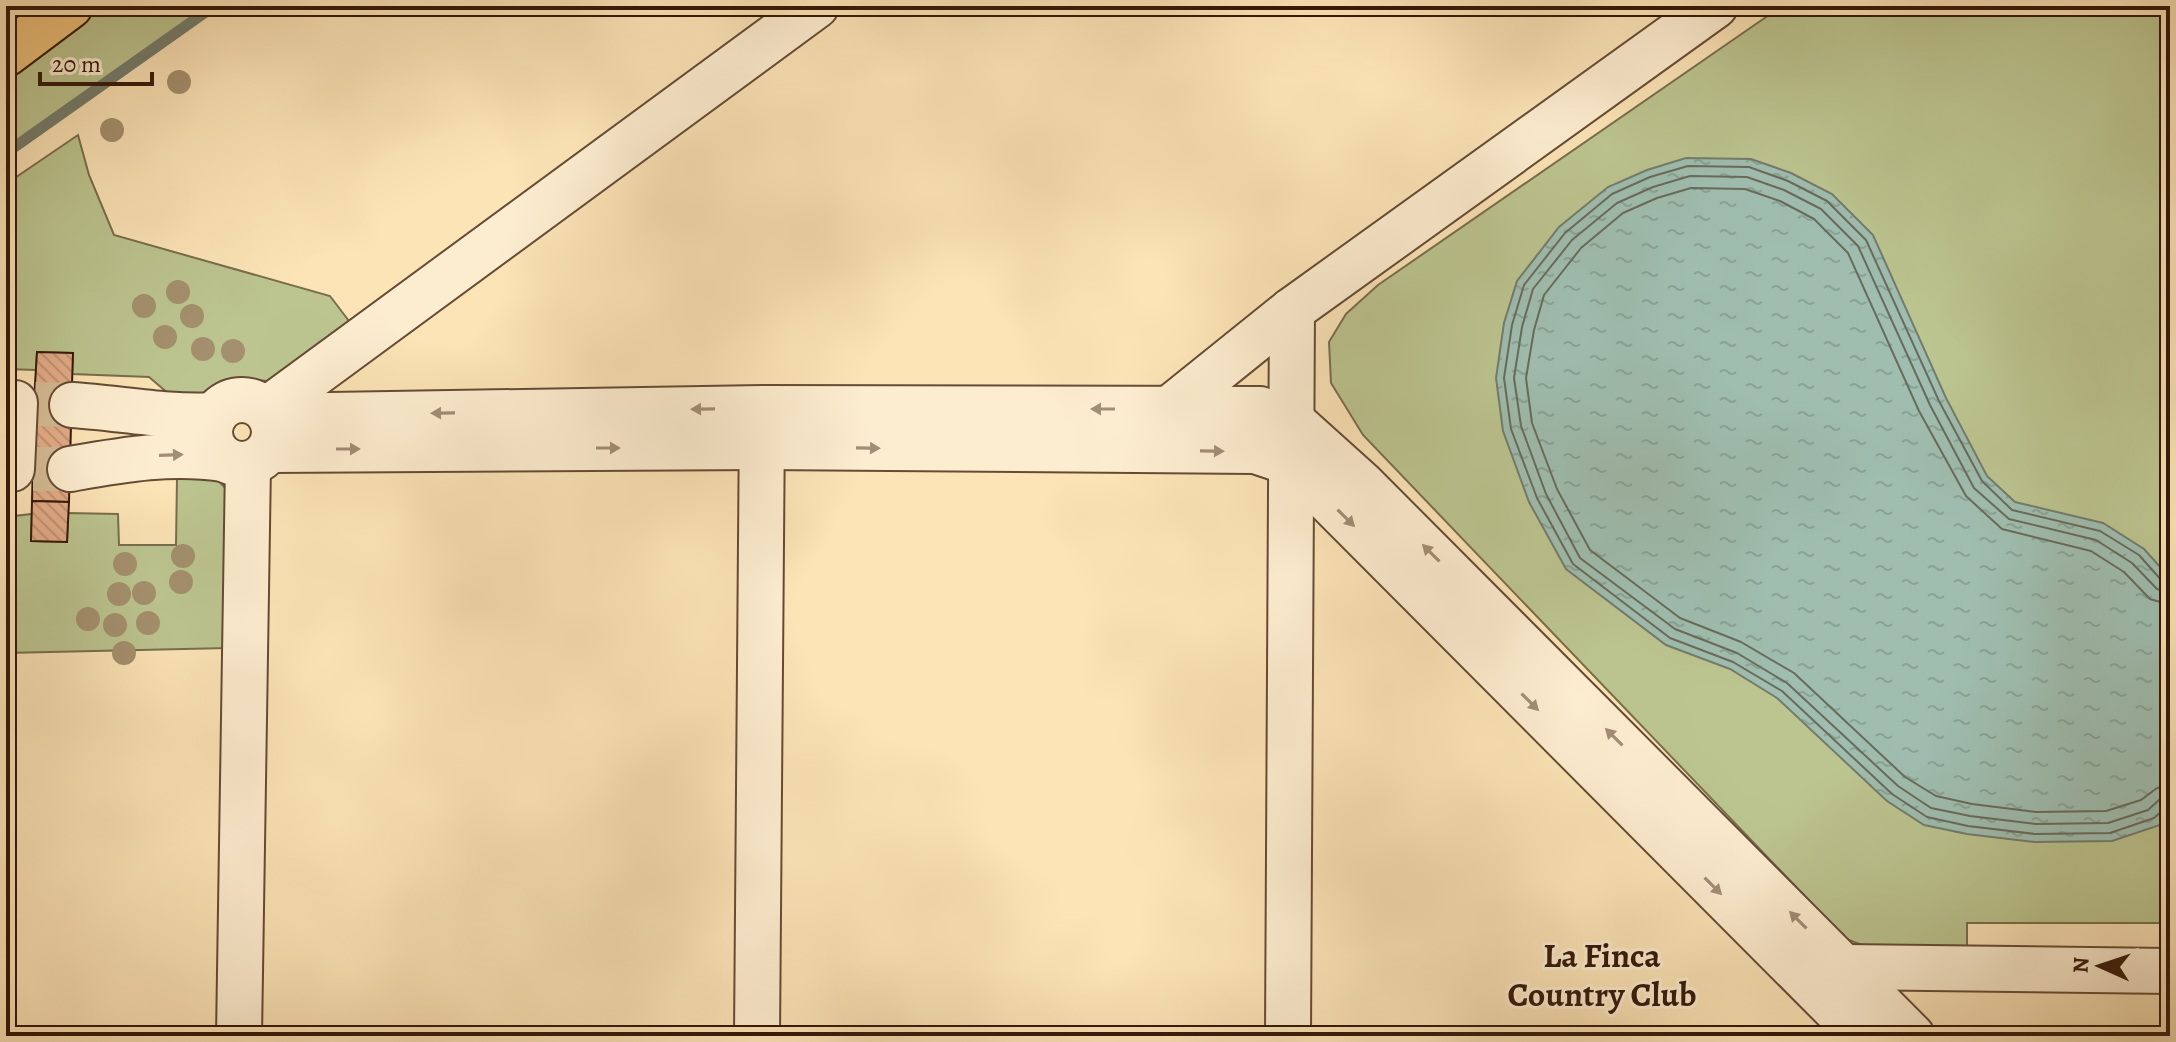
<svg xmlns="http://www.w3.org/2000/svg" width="2176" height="1042" font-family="Alegreya,serif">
	<defs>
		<pattern id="water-ripples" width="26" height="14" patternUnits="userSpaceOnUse" patternTransform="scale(2)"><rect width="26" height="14" fill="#9fbeb0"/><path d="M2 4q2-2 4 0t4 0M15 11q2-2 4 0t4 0" fill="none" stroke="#89a396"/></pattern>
		<pattern id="building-back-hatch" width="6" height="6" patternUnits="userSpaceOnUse" patternTransform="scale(2)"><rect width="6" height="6" fill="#e3ac88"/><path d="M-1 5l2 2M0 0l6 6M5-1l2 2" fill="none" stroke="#c39374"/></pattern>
	</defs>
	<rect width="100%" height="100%" fill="#fce4b7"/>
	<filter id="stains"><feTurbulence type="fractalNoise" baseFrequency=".0025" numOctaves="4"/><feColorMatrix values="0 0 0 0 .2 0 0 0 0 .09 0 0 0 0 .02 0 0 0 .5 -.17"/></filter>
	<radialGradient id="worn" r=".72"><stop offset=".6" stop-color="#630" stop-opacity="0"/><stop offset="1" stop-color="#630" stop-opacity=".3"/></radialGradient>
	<!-- green -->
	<g fill="#bcc590" stroke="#786e4c" stroke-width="2">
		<path d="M6 6H214L6 153Z"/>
		<path d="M1782 6H2170V923H1967V954L1881 952 1846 939 1363 435 1331 383 1329 342 1346 314 1378 285Z"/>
		<path d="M78 135 89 175 114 235 330 296 352 325 278 382 245 379 220 382 205 394 176 400 149 377 72 374 73 353 37 352 36 370 6 369V184Z"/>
		<path d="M215 477 229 492 228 648 6 653V517L32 514 31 541 67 542 68 513 118 514 119 545H176L177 478Z"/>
	</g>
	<!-- water -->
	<path fill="url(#water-ripples)" stroke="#747c6d" stroke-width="2" d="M1686 158 1751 159 1791 173 1832 194 1873 235 1946 398 1987 476 2015 502 2103 523 2144 549 2170 578V812L2160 825 2112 841 2035 842 1967 834 1924 825 1887 801 1777 698 1730 669 1666 645 1566 569 1529 502 1503 431 1496 378 1504 323 1517 281 1559 227 1608 187 1647 170Z"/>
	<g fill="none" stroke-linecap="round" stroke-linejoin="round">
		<!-- shore -->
		<g stroke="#696b5c" stroke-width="2">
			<path d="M2170 583 2162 581 2139 555 2100 531 2012 510 1982 481 1939 401 1866 240 1827 201 1788 181 1749 167 1688 166 1650 177 1612 194 1565 233 1524 285 1512 325 1504 378 1511 429 1537 498 1573 564 1670 638 1733 662 1782 691 1892 794 1927 817 1968 826 2035 834 2110 833 2154 818 2163 810 2170 808"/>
			<path d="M2170 593 2157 589 2132 563 2096 540 2009 519 1974 488 1930 405 1858 246 1821 209 1784 190 1747 177 1690 176 1653 187 1617 203 1572 240 1533 289 1522 327 1514 378 1521 426 1546 494 1580 558 1675 629 1737 653 1787 683 1898 786 1931 808 1970 816 2036 824 2108 823 2148 810 2159 800 2170 798"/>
			<path d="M2170 605 2150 599 2124 572 2091 551 2002 529 1966 496 1919 411 1848 253 1814 219 1780 201 1745 189 1691 188 1657 198 1623 213 1581 248 1544 295 1534 330 1526 378 1532 423 1557 489 1590 550 1680 618 1741 642 1794 673 1905 777 1936 796 1972 804 2036 812 2106 811 2141 800 2157 788 2170 786"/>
		</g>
		<!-- stream -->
		<path stroke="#747c6d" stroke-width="11" d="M6 153 214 6"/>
	</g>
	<!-- building -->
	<g fill="url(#building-back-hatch)" stroke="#331809" stroke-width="2">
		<path d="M37 352 73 353 72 385 35 384Z"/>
		<path d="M35 384 72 385 69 502 32 501Z"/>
		<path d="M32 501 69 502 67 542 31 541Z"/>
	</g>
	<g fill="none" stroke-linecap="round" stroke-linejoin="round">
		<!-- minor-tunnel -->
		<g stroke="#d4bb94" stroke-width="44" stroke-dasharray="44 22" stroke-linecap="butt">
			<path d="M35 404 72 405"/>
			<path d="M33 469H70"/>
		</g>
		<!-- minor casing -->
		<g stroke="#654b34" stroke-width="48">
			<g id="minor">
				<circle cx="242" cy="432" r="32"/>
				<path d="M72 405C120 408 167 418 215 415"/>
				<path d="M266 410 816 6"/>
				<path d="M270 416 762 408 1260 409 1291 420 1361 483 1912 1036"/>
				<path d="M1168 419 1169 409 1292 310 1715 6"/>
				<path d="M270 450 762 447 1255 451 1291 463 1862 1036"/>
				<path d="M12 469 15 403"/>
				<path d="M70 469C122 460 171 451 223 459"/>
				<path d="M1840 983 1845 967 2170 971"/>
				<path d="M239 1036 248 464"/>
				<path d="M757 1036 762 419"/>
				<path d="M1288 1036 1292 310"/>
			</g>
		</g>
		<!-- major casing -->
		<g stroke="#331809" stroke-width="48">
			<path id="major" d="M6 54 70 6"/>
		</g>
		<!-- minor -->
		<use href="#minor" stroke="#fdedd0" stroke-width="44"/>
		<!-- major -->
		<use href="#major" stroke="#eec27c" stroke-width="44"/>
	</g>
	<!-- trees -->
	<g fill="#a4906e">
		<circle cx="179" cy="82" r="12"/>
		<circle cx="112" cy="130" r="12"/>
		<circle cx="178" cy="292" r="12"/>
		<circle cx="144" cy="306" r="12"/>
		<circle cx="192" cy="316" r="12"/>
		<circle cx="165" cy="337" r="12"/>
		<circle cx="203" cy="349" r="12"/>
		<circle cx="233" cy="351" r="12"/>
		<circle cx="183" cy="556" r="12"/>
		<circle cx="125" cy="564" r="12"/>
		<circle cx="181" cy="582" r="12"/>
		<circle cx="144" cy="593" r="12"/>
		<circle cx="119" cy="594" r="12"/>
		<circle cx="88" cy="619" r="12"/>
		<circle cx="148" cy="623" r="12"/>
		<circle cx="115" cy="625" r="12"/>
		<circle cx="124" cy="653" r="12"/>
	</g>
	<!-- one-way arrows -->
	<defs><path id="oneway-solid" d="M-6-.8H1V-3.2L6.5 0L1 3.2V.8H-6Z" transform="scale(2)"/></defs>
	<g fill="#a28d76">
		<use href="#oneway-solid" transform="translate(703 409) rotate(179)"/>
		<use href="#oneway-solid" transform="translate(1103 409) rotate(-180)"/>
		<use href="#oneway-solid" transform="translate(443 413) rotate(179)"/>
		<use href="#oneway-solid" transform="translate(608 448)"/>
		<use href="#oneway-solid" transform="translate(868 448) rotate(1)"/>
		<use href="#oneway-solid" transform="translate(348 449)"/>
		<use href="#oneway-solid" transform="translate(1212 451) rotate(1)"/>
		<use href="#oneway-solid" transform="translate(171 455) rotate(-2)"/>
		<use href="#oneway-solid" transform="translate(1346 518) rotate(45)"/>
		<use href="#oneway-solid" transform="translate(1431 553) rotate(-135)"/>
		<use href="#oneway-solid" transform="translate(1530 702) rotate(45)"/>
		<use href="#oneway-solid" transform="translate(1614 737) rotate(-135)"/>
		<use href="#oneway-solid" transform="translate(1713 886) rotate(45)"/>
		<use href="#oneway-solid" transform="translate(1798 920) rotate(-135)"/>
	</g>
	<g text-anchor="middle" stroke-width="6" stroke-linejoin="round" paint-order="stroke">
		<!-- neighbourhood labels -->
		<g font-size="34" font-weight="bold" fill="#331809" stroke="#fdedd0">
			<text x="1602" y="967">La Finca<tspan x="1602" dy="39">Country Club</tspan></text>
		</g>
	</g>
	<!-- margin -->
	<rect width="2176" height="1042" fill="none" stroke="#fce4b7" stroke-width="32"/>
	<rect x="8" y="8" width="2160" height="1026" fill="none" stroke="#331809" stroke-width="4"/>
	<rect x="16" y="16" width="2144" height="1010" fill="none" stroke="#331809" stroke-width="2"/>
	<!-- north arrow -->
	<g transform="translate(2100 966) rotate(273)" stroke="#fdedd0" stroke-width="6" paint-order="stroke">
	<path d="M0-6L14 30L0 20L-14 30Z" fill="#331809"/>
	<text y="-12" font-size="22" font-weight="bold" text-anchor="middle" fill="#331809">N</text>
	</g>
	<!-- scale -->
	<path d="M40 72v12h112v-12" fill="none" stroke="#331809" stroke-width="4"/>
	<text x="52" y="72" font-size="24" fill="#331809" stroke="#fdedd0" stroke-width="6" paint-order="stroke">20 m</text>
	<rect width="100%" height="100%" filter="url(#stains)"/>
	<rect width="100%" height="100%" fill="url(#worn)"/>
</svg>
